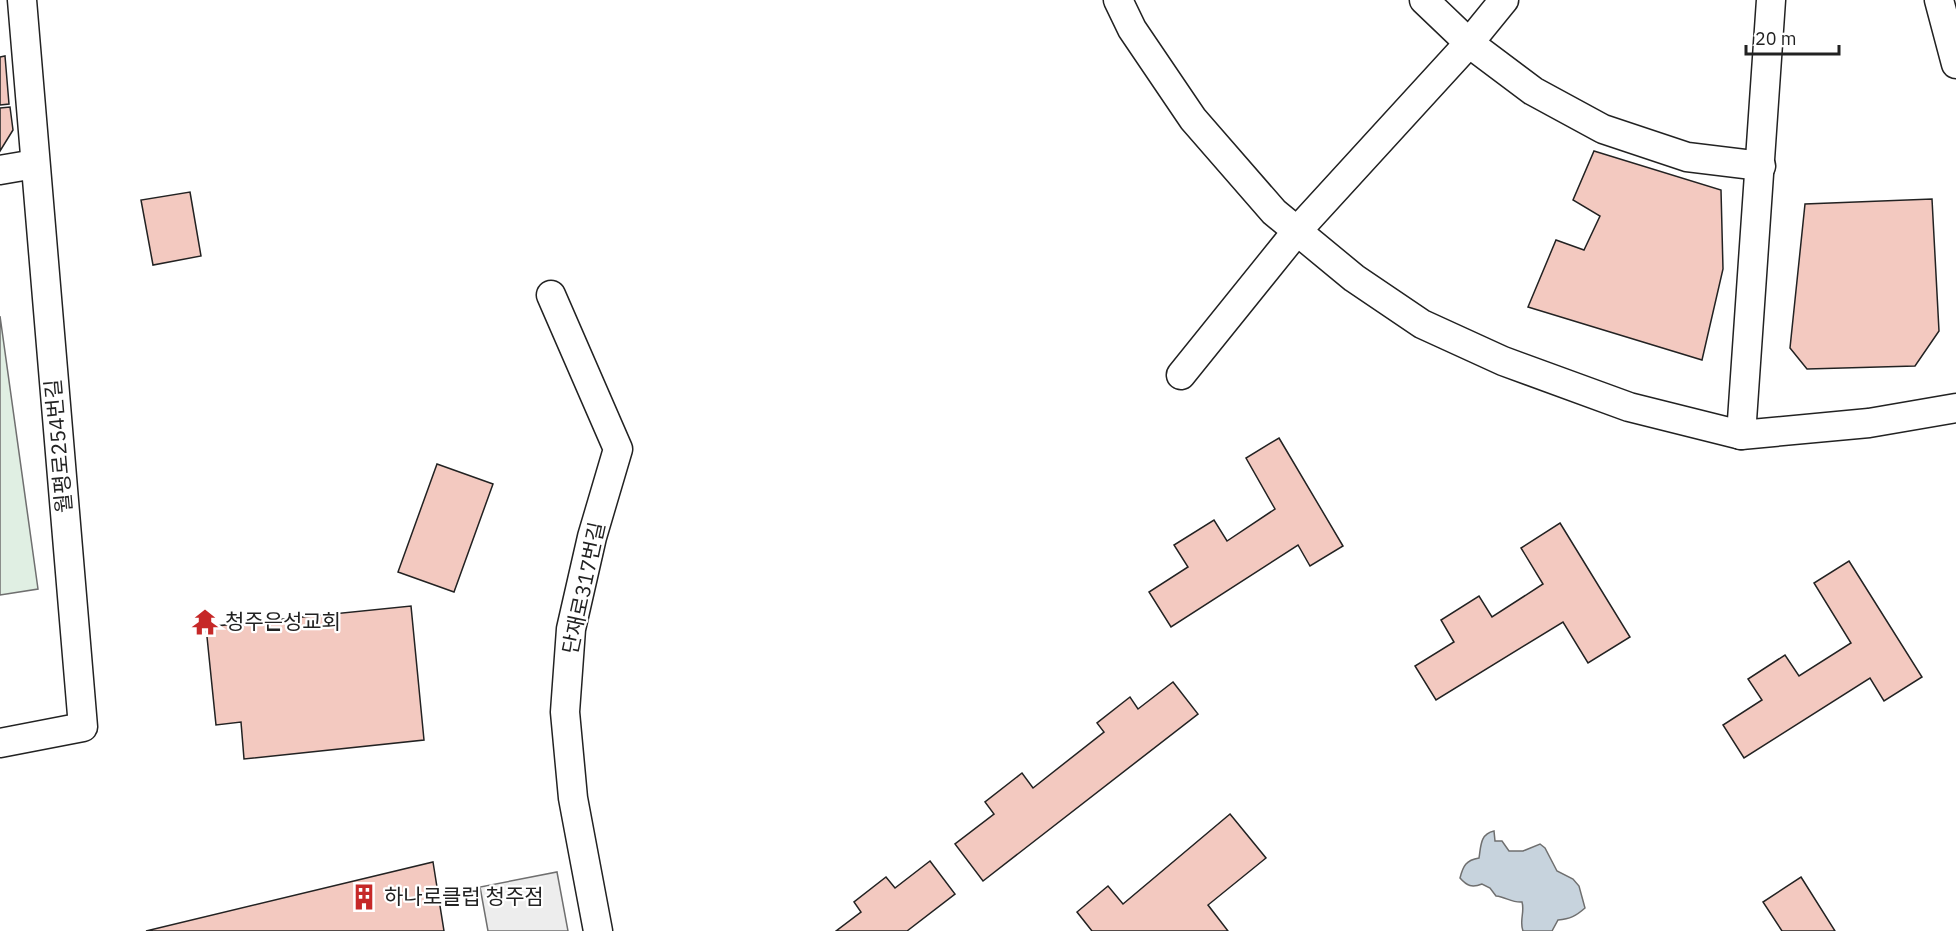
<svg xmlns="http://www.w3.org/2000/svg" width="1956" height="931" font-family="'IBM Plex Sans','Noto Sans KR',sans-serif">
	<rect width="100%" height="100%" fill="#fff"/>
	<!-- green -->
	<path fill="#e0efe3" stroke="#6f6f6f" stroke-width="1.5" d="M0 316 38 589 0 595Z"/>
	<!-- parking -->
	<path fill="#ededed" stroke="#6f6f6f" stroke-width="1.5" d="M557 872 568 931H488L480 887Z"/>
	<!-- water -->
	<path fill="#c7d3dd" stroke="#6f6f6f" stroke-width="1.5" d="M1494 831 1495 841H1502L1509 851H1523L1540 844 1545 848 1557 871 1573 879 1579 886 1585 908C1576 916 1570 919 1558 920L1552 931H1523C1519 921 1525 912 1522 902 1512 903 1506 897 1496 896L1490 888 1482 884C1472 888 1467 886 1460 878 1463 866 1466 860 1479 858 1481 846 1480 834 1494 831Z"/>
	<!-- building -->
	<g fill="#f3c9c0" stroke="#222" stroke-width="1.5">
		<path d="M5 56 9 104 0 105V57Z"/>
		<path d="M10 107 13 130 0 151V108Z"/>
		<path d="M1594 151 1721 190 1723 269 1702 360 1528 307 1556 240 1584 250 1600 216 1573 200Z"/>
		<path d="M190 192 201 256 153 265 141 200Z"/>
		<path d="M1932 199 1939 331 1915 366 1807 369 1790 348 1805 204Z"/>
		<path d="M1279 438 1343 546 1310 566 1298 545 1171 627 1149 592 1188 567 1174 545 1214 520 1227 541 1275 509 1246 458Z"/>
		<path d="M437 464 493 484 454 592 398 572Z"/>
		<path d="M1560 523 1630 637 1588 663 1563 622 1436 700 1415 666 1454 642 1441 620 1479 596 1492 617 1543 584 1521 548Z"/>
		<path d="M1849 561 1922 677 1884 701 1870 678 1744 758 1723 725 1762 700 1748 679 1785 655 1799 676 1851 643 1814 583Z"/>
		<path d="M411 606 424 740 244 759 241 722 216 725 206 627Z"/>
		<path d="M1173 682 1198 714 983 881 955 844 994 814 985 802 1022 773 1033 788 1104 732 1097 723 1130 697 1138 709Z"/>
		<path d="M1230 814 1266 858 1208 905 1228 931H1092L1077 912 1108 886 1123 904Z"/>
		<path d="M930 861 955 894 907 931H836L861 912 854 902 886 877 895 888Z"/>
		<path d="M433 862 444 931H146Z"/>
		<path d="M1801 877 1835 931H1782L1763 902Z"/>
	</g>
	<g fill="none" stroke-linecap="round" stroke-linejoin="round">
		<!-- street casing -->
		<g stroke="#222" stroke-width="31">
			<g id="street">
				<path d="M1118 0 1132 29 1193 119 1274 212 1354 278 1422 324 1503 361 1629 407 1741 435 1869 423 1956 408"/>
				<path d="M1424 0 1469 43 1533 91 1603 129 1687 157 1761 166"/>
				<path d="M1939 0 1956 64"/>
				<path d="M0 170 35 164"/>
				<path d="M551 295 618 449 592 537 571 629 565 712 573 798 598 931"/>
				<path d="M1181 375 1297 231 1469 43 1504 0"/>
				<path d="M1741 435 1771 0"/>
				<path d="M0 743 83 727 22 0"/>
			</g>
		</g>
		<!-- street -->
		<use href="#street" stroke="#fff" stroke-width="28"/>
	</g>
	<!-- icons -->
	<defs>
		<g id="temple-bare" transform="scale(2.07)"><path d="M0-6L5-2H3V0L6.5 2.5H4V6H1.5V3h-3V6H-4V2.5H-6.5L-3 0V-2H-5Z" fill="#c62828" stroke="#fff" stroke-width="2.5" paint-order="stroke"/></g>
		<g id="building-bare" transform="scale(2.07)"><path d="M-4-6H4V6H1V3H-1V6H-4ZM-2.5-4.3h1.7v1.8h-1.7ZM.8-4.3h1.7v1.8H.8ZM-2.5-1h1.7V.8h-1.7ZM.8-1h1.7V.8H.8Z" fill="#c62828" stroke="#fff" stroke-width="2.5" paint-order="stroke"/></g>
	</defs>
	<g fill-rule="evenodd">
		<use href="#temple-bare" x="205" y="622"/>
		<use href="#building-bare" x="364" y="897"/>
	</g>
	<g text-anchor="middle" stroke-width="4.5" stroke-linejoin="round" paint-order="stroke">
		<!-- street labels -->
		<g font-size="21" fill="#222" stroke="#fff">
			<text transform="translate(59 446) rotate(-95)" y="7">월평로254번길</text>
			<text transform="translate(584 588) rotate(-78)" y="7">단재로317번길</text>
		</g>
		<!-- poi labels -->
		<g font-size="21" fill="#222" stroke="#fff" text-anchor="start">
			<text x="225" y="629">청주은성교회</text>
			<text x="384" y="904">하나로클럽 청주점</text>
		</g>
	</g>
	<!-- scale -->
	<path d="M1746 45v9h93v-9" fill="none" stroke="#222222" stroke-width="3"/>
	<text x="1755" y="45" font-size="18" fill="#222222" stroke="#ffffff" stroke-width="4.5" paint-order="stroke">20 m</text>
</svg>
